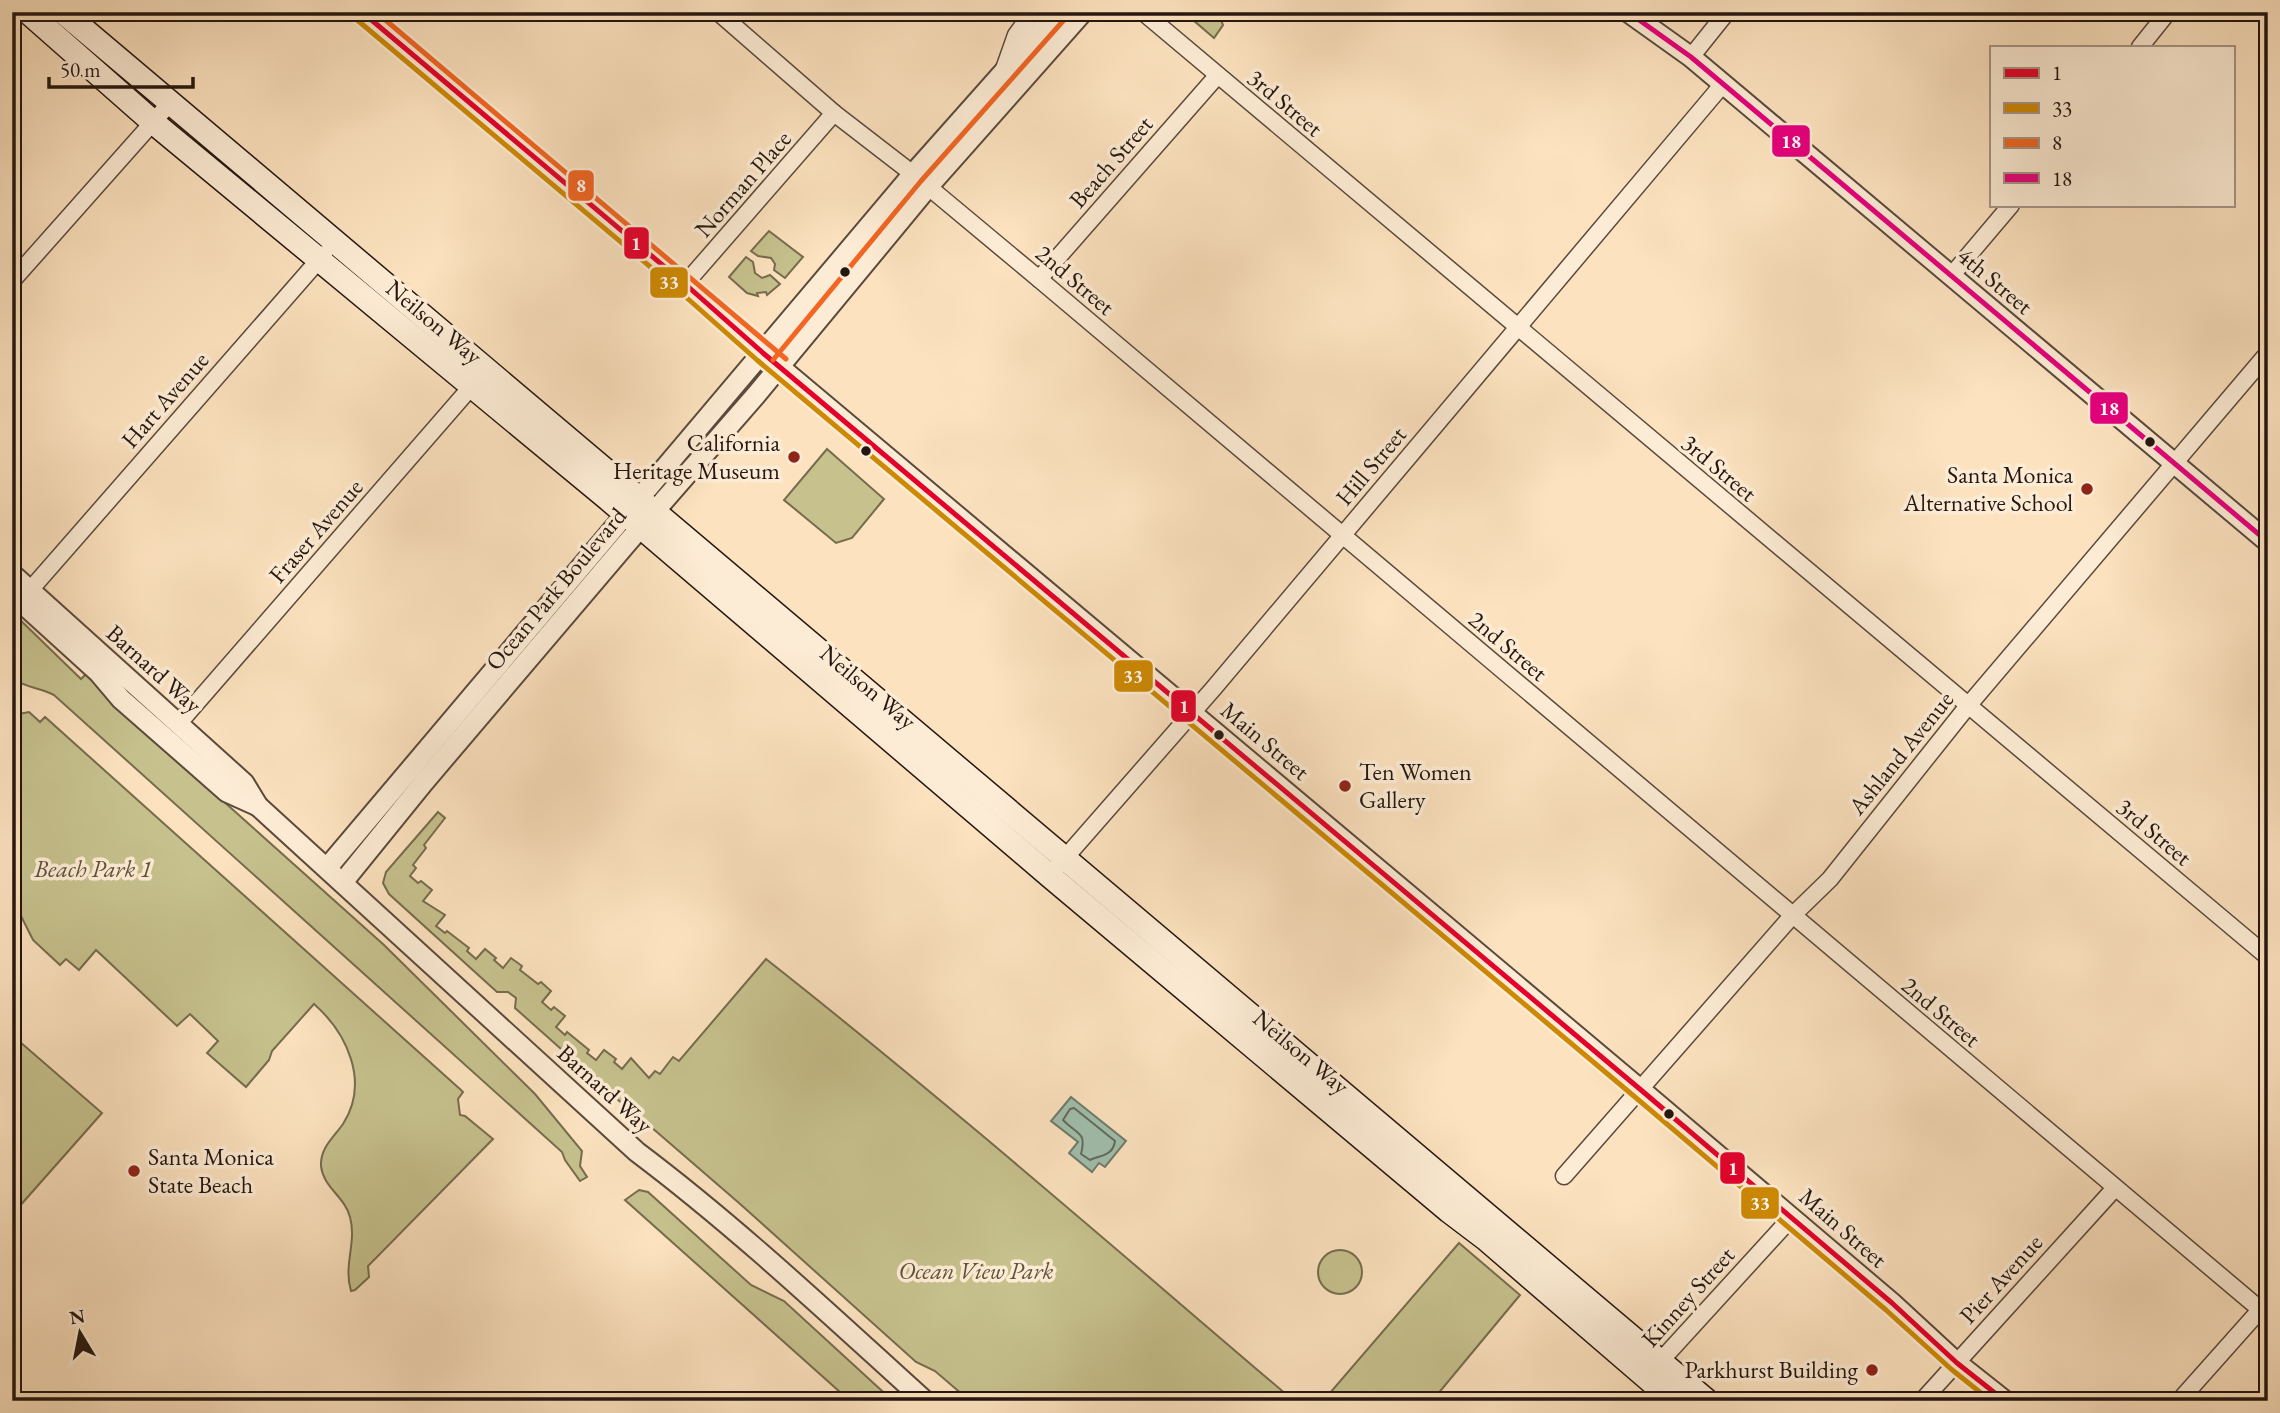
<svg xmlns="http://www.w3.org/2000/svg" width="2280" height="1413" font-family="'EB Garamond',serif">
	<rect width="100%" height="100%" fill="#fce2bf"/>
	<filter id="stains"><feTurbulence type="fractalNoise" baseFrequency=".00286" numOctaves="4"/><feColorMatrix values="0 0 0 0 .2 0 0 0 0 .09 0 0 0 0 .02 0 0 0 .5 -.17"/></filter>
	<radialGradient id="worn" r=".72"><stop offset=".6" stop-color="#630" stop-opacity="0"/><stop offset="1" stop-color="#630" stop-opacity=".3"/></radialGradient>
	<!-- green -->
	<g fill="#c6c18d" stroke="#756c4e" stroke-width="2">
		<path d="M40 12H48L148 98 145 101Z"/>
		<path d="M1199 12H1218L1223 25 1214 38 1193 20Z"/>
		<path d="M233 169 311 234 308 237 232 174Z"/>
		<path d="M769 231 803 257 785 278 774 270 775 264 771 258 758 256 751 251Z"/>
		<path d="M746 257 753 262 755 273 762 278 770 275 780 284 767 295 766 292 757 293 758 296 747 293 729 277Z"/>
		<path d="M827 449 884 499 852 538 836 543 784 500Z"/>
		<path d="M12 612 81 679 85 675H89L117 706 384 945 535 1094 582 1151 580 1166 587 1177 580 1181 565 1160 562 1152 54 695C41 688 23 687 12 678Z"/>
		<path d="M29 712 40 722 45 717 461 1090 463 1092 458 1099 460 1115 465 1116 493 1139 368 1266 369 1277 355 1290 351 1291C343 1265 357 1243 350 1217 345 1197 323 1187 321 1166 320 1148 334 1137 343 1124 370 1082 347 1033 314 1004L272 1051 269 1060 246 1087 207 1053 218 1041 190 1014 177 1026 96 950 79 970 66 959 60 965 33 940 20 914 12 908V721L19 714Z"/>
		<path d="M438 812 445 818 424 845 426 848 413 865 416 868 410 876 418 883 421 881 432 890 423 901 445 915 436 926 445 933 447 931 469 948 467 951 476 959 485 949 496 958 494 960 503 968 511 958 522 966 520 970 538 984 541 982 551 991 542 1002 551 1010 554 1007 565 1016 556 1027 565 1035 567 1032 589 1050 587 1053 596 1060 604 1050 616 1059 614 1062 622 1069 631 1058 649 1078 655 1071 660 1074 673 1057 679 1061 766 959C946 1101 1119 1252 1294 1401H970L935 1371 916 1362 739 1203 636 1114 639 1108 636 1106H625L515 1008 516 998 508 992H497L389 894 383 883 386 872Z"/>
		<path d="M12 1035 102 1113 18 1208 12 1203Z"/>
		<path d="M639 1190 648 1192 751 1285 784 1301 893 1401H850L625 1200Z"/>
		<path d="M1459 1243 1520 1295 1432 1401H1323Z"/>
		<circle cx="1340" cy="1272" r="22"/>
	</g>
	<!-- water -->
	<path fill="#a0bfac" stroke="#6e7b6e" stroke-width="2" d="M1071 1097 1126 1141 1105 1167 1099 1163 1092 1172 1069 1153 1078 1142 1051 1121Z"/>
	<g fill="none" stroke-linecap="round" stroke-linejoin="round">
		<!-- shore -->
		<path stroke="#626a5e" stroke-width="2" d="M1074 1108 1115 1141C1113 1156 1101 1155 1090 1160L1081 1154C1087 1131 1077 1135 1063 1120L1070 1109Z"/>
		<!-- minor casing -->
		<g stroke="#5a493c" stroke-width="19">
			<g id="minor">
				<path d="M718 12 834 113 913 174 1039 279 2268 1316"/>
				<path d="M1143 12 2268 957"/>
				<path d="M2140 47 2168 12"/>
				<path d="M1691 57 1727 12"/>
				<path d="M1004 69 1016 35 1033 12"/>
				<path d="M1951 276 2011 205"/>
				<path d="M1039 279 1217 76"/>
				<path d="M12 281 170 103"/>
				<path d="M685 284 834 113"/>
				<path d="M31 589 324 254"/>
				<path d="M179 723 478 379"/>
				<path d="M1058 866 1213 689 1723 84"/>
				<path d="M1564 1176 1792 916 1830 879 1967 707 2268 353"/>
				<path d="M1655 1367 1792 1217"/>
				<path d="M1922 1401 2115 1188"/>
				<path d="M2179 1401 2268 1301"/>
			</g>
		</g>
		<!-- tertiary casing -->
		<g stroke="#5a493c" stroke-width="23">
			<g id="tertiary">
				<path d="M362 12 685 284 763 353 1641 1090 1892 1303 1957 1363 2005 1401"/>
				<path d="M1628 12 1691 57 2268 542"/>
				<path d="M12 574 244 783 258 806 637 1152C738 1228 831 1316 925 1401"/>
				<path d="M12 594 99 673 121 699 227 792 258 806"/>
				<path d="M327 868 913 174 1057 12"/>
				<path d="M343 882 424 782 627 543 756 395 928 187 1083 12"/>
			</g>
		</g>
		<!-- secondary casing -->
		<g stroke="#241610" stroke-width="26">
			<g id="secondary">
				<path d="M28 12 154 123 607 498 1050 876 1449 1211 1486 1239 1674 1401"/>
				<path d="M63 12 1707 1401"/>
			</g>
		</g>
		<!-- minor -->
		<use href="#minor" stroke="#fdecd5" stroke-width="16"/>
		<!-- tertiary -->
		<use href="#tertiary" stroke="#fdecd5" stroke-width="19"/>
		<!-- secondary -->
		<use href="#secondary" stroke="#fdecd5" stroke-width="23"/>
		<!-- bus-1 casing -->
		<g stroke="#fdecd5" stroke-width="10">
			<path id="bus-1" d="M362 12 685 284 763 353 1641 1090 1892 1303 1957 1363 2005 1401"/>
		</g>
		<!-- bus-2 casing -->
		<g stroke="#fdecd5" stroke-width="10">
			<path id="bus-2" d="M356 19 679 291 757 360 1635 1097 1886 1310 1951 1369 1991 1401"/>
		</g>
		<!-- bus-3 casing -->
		<g stroke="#fdecd5" stroke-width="10">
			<g id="bus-3">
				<path d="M376 12 786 359"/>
				<path d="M773 360 921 181 1071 12"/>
			</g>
		</g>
		<!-- bus-4 casing -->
		<g stroke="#fdecd5" stroke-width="10">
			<path id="bus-4" d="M1628 12 1691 57 2268 542"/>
		</g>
		<!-- bus-1 -->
		<use href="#bus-1" stroke="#e4002b" stroke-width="5"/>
		<!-- bus-2 -->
		<use href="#bus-2" stroke="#cd8903" stroke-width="5"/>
		<!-- bus-3 -->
		<use href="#bus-3" stroke="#f26522" stroke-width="5"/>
		<!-- bus-4 -->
		<use href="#bus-4" stroke="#e5007d" stroke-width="5"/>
	</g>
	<!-- markers -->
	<g fill="#241610" stroke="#fdecd5" stroke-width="2.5">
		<circle cx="845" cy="272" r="6"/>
		<circle cx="2150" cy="442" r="6"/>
		<circle cx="866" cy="451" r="6"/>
		<circle cx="1219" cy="735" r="6"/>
		<circle cx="1669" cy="1114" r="6"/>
	</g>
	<g fill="#8f2418" stroke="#fdecd5" stroke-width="2.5">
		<circle cx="794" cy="457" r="7"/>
		<circle cx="2087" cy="489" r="7"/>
		<circle cx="1345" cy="786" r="7"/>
		<circle cx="134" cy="1171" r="7"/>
		<circle cx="1872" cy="1370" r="7"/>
	</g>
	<g text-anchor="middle" stroke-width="7" stroke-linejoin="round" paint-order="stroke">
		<!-- street labels -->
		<g font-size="24" fill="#241610" stroke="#fdecd5">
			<text transform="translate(1285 103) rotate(40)" y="8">3rd Street</text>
			<text transform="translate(1111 162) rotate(-49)" y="8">Beach Street</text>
			<text transform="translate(743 184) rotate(-49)" y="8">Norman Place</text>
			<text transform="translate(1075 280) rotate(40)" y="8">2nd Street</text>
			<text transform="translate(1995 281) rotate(40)" y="8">4th Street</text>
			<text transform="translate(434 322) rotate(40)" y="8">Neilson Way</text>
			<text transform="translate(165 400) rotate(-49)" y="8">Hart Avenue</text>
			<text transform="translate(1371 466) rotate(-50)" y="8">Hill Street</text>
			<text transform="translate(1719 468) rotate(40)" y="8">3rd Street</text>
			<text transform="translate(316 531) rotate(-49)" y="8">Fraser Avenue</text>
			<text transform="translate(556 589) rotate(-50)" y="8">Ocean Park Boulevard</text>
			<text transform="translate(1508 646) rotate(40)" y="8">2nd Street</text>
			<text transform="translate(154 669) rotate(42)" y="8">Barnard Way</text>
			<text transform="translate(868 687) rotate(40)" y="8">Neilson Way</text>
			<text transform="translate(1265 741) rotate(40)" y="8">Main Street</text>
			<text transform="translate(1901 753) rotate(-51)" y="8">Ashland Avenue</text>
			<text transform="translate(2154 832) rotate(40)" y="8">3rd Street</text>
			<text transform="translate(1941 1012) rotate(40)" y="8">2nd Street</text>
			<text transform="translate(1301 1052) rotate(40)" y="8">Neilson Way</text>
			<text transform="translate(605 1089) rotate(42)" y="8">Barnard Way</text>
			<text transform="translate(1843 1228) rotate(41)" y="8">Main Street</text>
			<text transform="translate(2001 1279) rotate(-48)" y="8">Pier Avenue</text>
			<text transform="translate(1688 1297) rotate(-48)" y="8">Kinney Street</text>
		</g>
		<!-- poi labels -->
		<g font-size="24" fill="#241610" stroke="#fdecd5" text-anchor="end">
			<text x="780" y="451">California<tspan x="780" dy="28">Heritage Museum</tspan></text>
			<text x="2073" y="483">Santa Monica<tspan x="2073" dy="28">Alternative School</tspan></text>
			<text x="1359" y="780" text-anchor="start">Ten Women<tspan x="1359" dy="28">Gallery</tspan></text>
			<text x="148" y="1165" text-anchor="start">Santa Monica<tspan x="148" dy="28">State Beach</tspan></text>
			<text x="1858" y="1378">Parkhurst Building</text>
		</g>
		<!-- park labels -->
		<g font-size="24" font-style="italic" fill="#5d523c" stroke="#fdecd5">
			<text x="93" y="877">Beach Park 1</text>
			<text x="976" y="1279">Ocean View Park</text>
		</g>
	</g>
	<g stroke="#fdecd5" stroke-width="2.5">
		<rect x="1771" y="124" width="40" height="34" rx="7" fill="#e5007d"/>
		<rect x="567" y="169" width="28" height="33" rx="7" fill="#f26522"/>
		<rect x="623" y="226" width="27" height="34" rx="7" fill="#e4002b"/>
		<rect x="649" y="266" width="40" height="33" rx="7" fill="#cd8903"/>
		<rect x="2089" y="391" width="40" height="34" rx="7" fill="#e5007d"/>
		<rect x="1113" y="659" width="41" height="34" rx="7" fill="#cd8903"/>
		<rect x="1170" y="689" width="27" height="34" rx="7" fill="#e4002b"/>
		<rect x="1719" y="1151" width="27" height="34" rx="7" fill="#e4002b"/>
		<rect x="1740" y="1186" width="40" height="34" rx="7" fill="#cd8903"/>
	</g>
	<g font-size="19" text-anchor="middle" font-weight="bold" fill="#fff">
		<text x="1791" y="148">18</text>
		<text x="581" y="192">8</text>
		<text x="636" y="250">1</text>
		<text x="669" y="289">33</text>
		<text x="2109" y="415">18</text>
		<text x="1133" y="683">33</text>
		<text x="1184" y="713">1</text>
		<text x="1733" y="1175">1</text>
		<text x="1760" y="1210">33</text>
	</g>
	<!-- margin -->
	<rect width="2280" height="1413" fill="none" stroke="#fce2bf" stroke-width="42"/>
	<rect x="14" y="14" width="2252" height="1385" fill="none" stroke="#241610" stroke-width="3.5"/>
	<rect x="21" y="21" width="2238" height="1371" fill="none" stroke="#241610" stroke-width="2"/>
	<!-- legend -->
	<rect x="1990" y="46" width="245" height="161" fill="#fdecd5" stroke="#a69686" stroke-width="2"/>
	<rect x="2004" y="68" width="35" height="10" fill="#e4002b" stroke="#a69686" stroke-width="2"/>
	<text x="2052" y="80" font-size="21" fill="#241610">1</text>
	<rect x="2004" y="103" width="35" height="10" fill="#cd8903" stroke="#a69686" stroke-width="2"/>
	<text x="2052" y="116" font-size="21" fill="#241610">33</text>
	<rect x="2004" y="138" width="35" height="10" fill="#f26522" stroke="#a69686" stroke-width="2"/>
	<text x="2052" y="150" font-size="21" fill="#241610">8</text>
	<rect x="2004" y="173" width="35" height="10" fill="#e5007d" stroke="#a69686" stroke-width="2"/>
	<text x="2052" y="186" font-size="21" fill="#241610">18</text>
	<!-- north arrow -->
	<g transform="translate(80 1333) rotate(350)" stroke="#fdecd5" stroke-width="5" paint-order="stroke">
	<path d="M0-5L12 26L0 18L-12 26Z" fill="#241610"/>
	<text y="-10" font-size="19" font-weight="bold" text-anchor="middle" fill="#241610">N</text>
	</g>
	<!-- scale -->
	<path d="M49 77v10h144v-10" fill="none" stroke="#241610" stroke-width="3.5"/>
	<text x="60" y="77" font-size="21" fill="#241610" stroke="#fdecd5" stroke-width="5" paint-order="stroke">50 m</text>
	<rect width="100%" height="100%" filter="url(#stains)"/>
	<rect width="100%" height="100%" fill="url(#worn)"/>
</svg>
